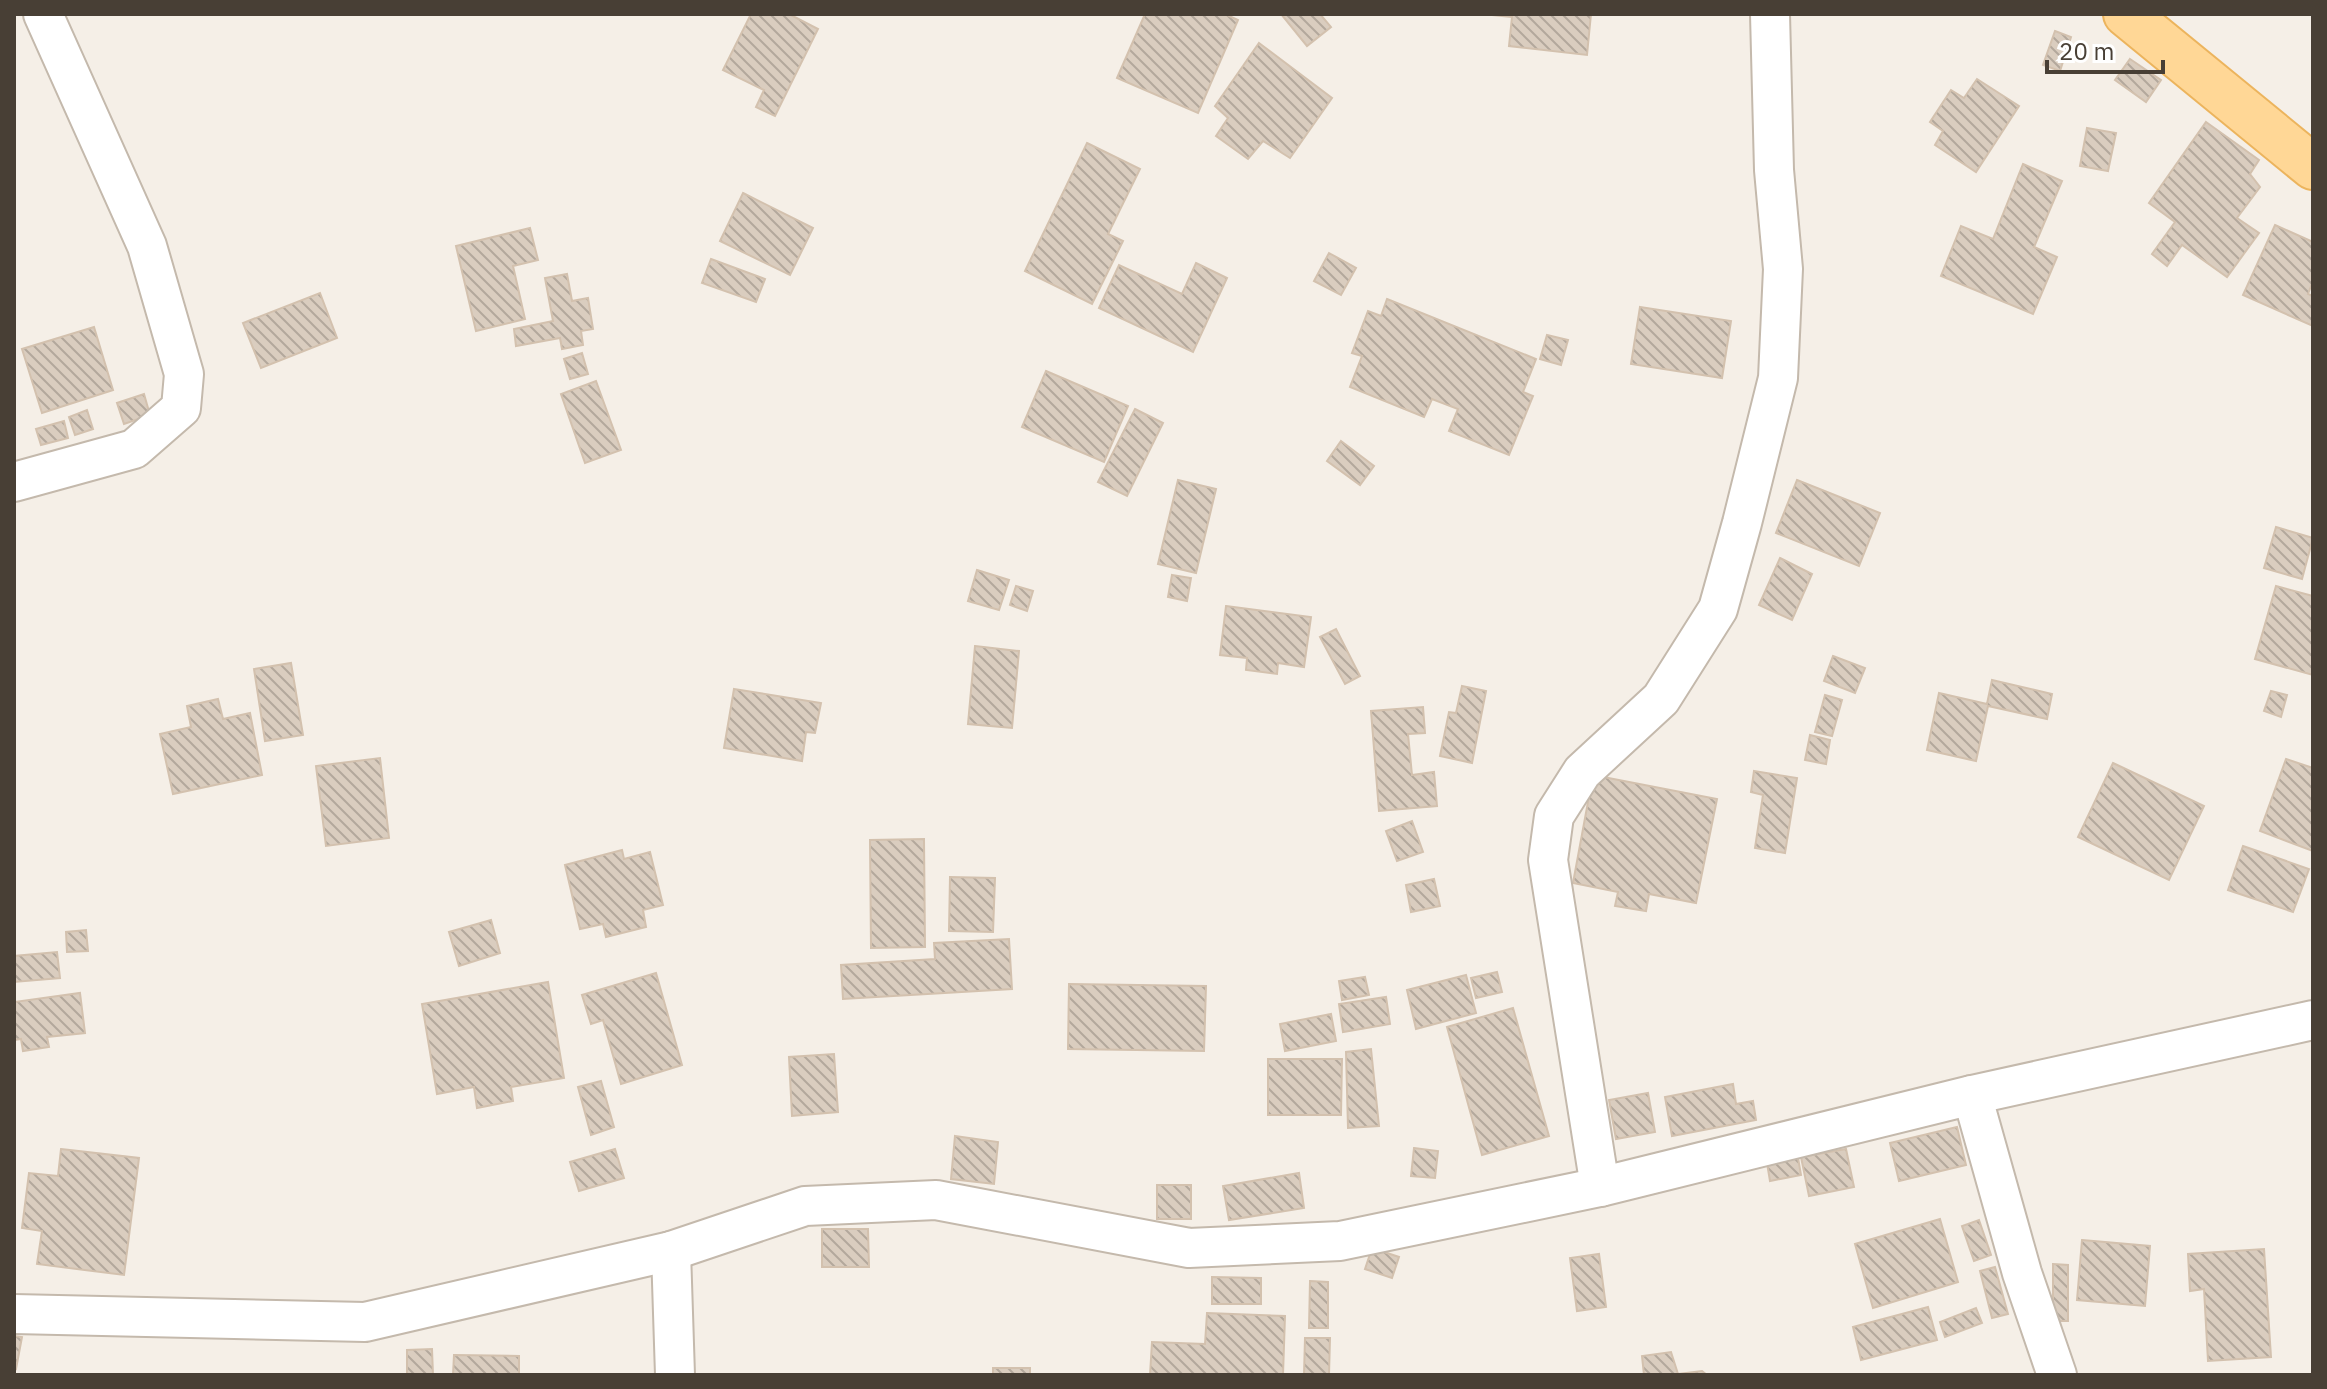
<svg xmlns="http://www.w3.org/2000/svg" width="2327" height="1389" font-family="'IBM Plex Sans',sans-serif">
	<defs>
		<pattern id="building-back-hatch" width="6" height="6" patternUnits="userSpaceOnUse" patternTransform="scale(2)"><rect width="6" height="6" fill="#dacdbf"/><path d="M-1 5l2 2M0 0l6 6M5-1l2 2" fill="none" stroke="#b3a89c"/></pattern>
	</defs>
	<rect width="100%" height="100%" fill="#f5efe7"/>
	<!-- building -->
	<g fill="url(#building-back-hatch)" stroke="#d3c1ae" stroke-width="2">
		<path d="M751 14H789L818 29 775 116 756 107 764 90 723 70Z"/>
		<path d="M1145 14H1225L1238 20 1198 113 1117 78Z"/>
		<path d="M1281 14H1320L1331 27 1307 46Z"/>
		<path d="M1591 14 1587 55 1509 46 1512 17 1492 15Z"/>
		<path d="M2055 31 2071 37 2060 71 2043 65Z"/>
		<path d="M1259 43 1332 98 1290 158 1263 141 1248 159 1216 136 1228 118 1215 106Z"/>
		<path d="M2130 59 2161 80 2146 102 2115 80Z"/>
		<path d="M1977 79 2019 106 1976 172 1935 145 1943 131 1930 122 1951 90 1964 98Z"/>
		<path d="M2206 122 2259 160 2250 174 2260 187 2237 218 2259 233 2227 277 2182 245 2167 266 2152 254 2175 222 2149 203Z"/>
		<path d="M2087 128 2116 133 2108 171 2080 166Z"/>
		<path d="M1087 143 1140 169 1108 234 1123 241 1092 304 1025 271Z"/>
		<path d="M2023 164 2062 181 2034 247 2057 257 2033 314 1941 276 1961 226 1993 239Z"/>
		<path d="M743 193 813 228 790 275 720 241Z"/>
		<path d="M2275 225 2313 242V281L2308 294 2313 296V326L2243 295Z"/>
		<path d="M530 228 538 260 513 266 525 319 476 331 456 246Z"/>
		<path d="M1329 253 1356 268 1341 295 1314 281Z"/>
		<path d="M711 259 765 279 756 302 702 283Z"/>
		<path d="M1196 263 1227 278 1193 352 1099 308 1119 265 1182 294Z"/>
		<path d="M567 274 572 301 588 298 593 329 581 331 583 345 562 349 560 338 516 346 514 329 553 321 545 278Z"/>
		<path d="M320 293 337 338 261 368 243 323Z"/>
		<path d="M1387 299 1536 359 1523 392 1533 396 1509 455 1449 431 1458 409 1432 399 1424 417 1350 387 1362 356 1352 353 1368 311 1381 316Z"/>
		<path d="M1640 307 1731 321 1722 378 1631 364Z"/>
		<path d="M94 327 113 390 42 413 22 349Z"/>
		<path d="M1547 335 1568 340 1561 365 1540 359Z"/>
		<path d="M582 353 588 374 570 379 564 359Z"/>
		<path d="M1046 371 1128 406 1104 462 1022 427Z"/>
		<path d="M596 381 621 450 585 463 561 394Z"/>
		<path d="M144 394 150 415 124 424 117 403Z"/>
		<path d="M1135 409 1163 423 1127 496 1098 482Z"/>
		<path d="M87 410 93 429 75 435 69 417Z"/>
		<path d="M64 421 68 438 41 445 36 429Z"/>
		<path d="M1341 441 1374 466 1360 485 1327 461Z"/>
		<path d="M1178 480 1216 489 1196 573 1158 564Z"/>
		<path d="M1797 480 1880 513 1859 566 1776 533Z"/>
		<path d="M2276 527 2313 538 2302 579 2264 568Z"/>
		<path d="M1780 558 1812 574 1792 620 1759 605Z"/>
		<path d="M977 570 1009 580 999 610 968 601Z"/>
		<path d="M1172 575 1191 578 1187 601 1168 597Z"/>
		<path d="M1016 586 1033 591 1027 611 1010 605Z"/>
		<path d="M2276 586 2313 596V675L2255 659Z"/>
		<path d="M1226 606 1311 617 1304 667 1278 663 1277 674 1246 670 1247 658 1220 655Z"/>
		<path d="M1336 629 1360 676 1345 684 1320 637Z"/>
		<path d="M975 646 1019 651 1012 728 968 724Z"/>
		<path d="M1833 656 1865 668 1855 693 1824 681Z"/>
		<path d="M291 663 303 735 265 741 254 669Z"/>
		<path d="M1992 680 2052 694 2047 719 1988 706 1976 761 1927 750 1939 693 1987 704Z"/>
		<path d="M1462 686 1486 691 1472 763 1440 756 1449 712 1456 713Z"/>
		<path d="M734 689 821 703 815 733 806 732 802 761 724 748Z"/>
		<path d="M2271 691 2287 695 2281 717 2264 711Z"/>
		<path d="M1825 695 1842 700 1832 736 1815 732Z"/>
		<path d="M218 699 223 719 250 713 262 775 173 794 160 734 191 727 187 706Z"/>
		<path d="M1423 707 1425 733 1408 734 1412 775 1434 772 1437 806 1379 811 1371 711Z"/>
		<path d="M1810 735 1830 740 1826 764 1805 760Z"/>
		<path d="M380 758 389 838 326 846 316 766Z"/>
		<path d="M2286 759 2313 768V851L2260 831Z"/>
		<path d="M2113 763 2204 806 2169 880 2078 837Z"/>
		<path d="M1754 771 1797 778 1785 853 1755 848 1763 795 1751 792Z"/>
		<path d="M1593 775 1717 799 1696 903 1649 894 1646 911 1615 906 1618 892 1573 883Z"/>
		<path d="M1412 821 1423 852 1397 861 1386 831Z"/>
		<path d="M924 839 925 947 871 948 870 840Z"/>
		<path d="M2243 846 2309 869 2293 912 2228 890Z"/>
		<path d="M622 850 624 859 650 852 663 905 643 910 646 927 606 937 603 924 580 929 565 865Z"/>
		<path d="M950 877 995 878 993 932 949 931Z"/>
		<path d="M1434 879 1440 906 1411 912 1406 885Z"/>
		<path d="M491 920 500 953 459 966 449 932Z"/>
		<path d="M86 930 88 951 67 952 66 932Z"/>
		<path d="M1009 939 1012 989 843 999 841 965 935 959 934 943Z"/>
		<path d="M57 952 60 978 14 982V956Z"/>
		<path d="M1497 972 1502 992 1476 998 1471 978Z"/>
		<path d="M656 973 682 1065 621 1084 603 1020 591 1024 582 995Z"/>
		<path d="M1466 975 1476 1013 1416 1029 1407 990Z"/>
		<path d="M1365 977 1369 995 1342 1000 1339 981Z"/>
		<path d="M548 982 564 1078 511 1087 513 1101 477 1108 474 1087 437 1094 422 1004Z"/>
		<path d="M1069 984 1206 986 1204 1051 1068 1049Z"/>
		<path d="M80 993 85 1033 47 1037 49 1047 23 1051 21 1039 14 1040V1002Z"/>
		<path d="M1386 997 1390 1024 1343 1032 1339 1004Z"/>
		<path d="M1513 1008 1549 1136 1482 1155 1447 1027Z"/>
		<path d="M1331 1014 1336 1041 1285 1051 1280 1024Z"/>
		<path d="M1371 1049 1379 1126 1348 1128 1346 1052Z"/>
		<path d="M834 1054 838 1112 792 1116 789 1057Z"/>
		<path d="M1268 1059H1342L1341 1115H1268Z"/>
		<path d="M601 1081 614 1127 591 1135 578 1087Z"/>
		<path d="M1733 1084 1736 1104 1753 1101 1756 1120 1672 1136 1665 1097Z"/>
		<path d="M1648 1093 1655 1132 1616 1139 1609 1100Z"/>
		<path d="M1957 1127 1966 1165 1899 1181 1890 1143Z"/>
		<path d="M955 1136 998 1142 994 1184 951 1179Z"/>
		<path d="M1414 1148 1438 1151 1435 1178 1411 1176Z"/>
		<path d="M61 1149 139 1158 124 1275 37 1264 42 1231 22 1228 29 1173 58 1176Z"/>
		<path d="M615 1149 624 1178 579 1191 570 1162Z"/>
		<path d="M1846 1149 1854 1187 1809 1196 1801 1157Z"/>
		<path d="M1798 1158 1801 1175 1770 1181 1767 1163Z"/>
		<path d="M1299 1173 1304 1208 1229 1220 1223 1186Z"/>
		<rect x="1157" y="1185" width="34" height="34"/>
		<path d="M1940 1219 1958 1282 1873 1308 1855 1244Z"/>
		<path d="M1979 1220 1991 1255 1974 1261 1962 1226Z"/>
		<path d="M822 1229H868L869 1267H822Z"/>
		<path d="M2082 1240 2150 1246 2145 1306 2077 1300Z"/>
		<path d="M1372 1248 1399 1257 1392 1278 1365 1269Z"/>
		<path d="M2264 1249 2271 1357 2208 1361 2204 1289 2190 1291 2188 1254Z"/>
		<path d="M1599 1254 1606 1307 1577 1311 1570 1258Z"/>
		<path d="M2053 1264 2068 1265V1321H2053Z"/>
		<path d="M1995 1267 2008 1314 1992 1318 1980 1271Z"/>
		<path d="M1212 1277 1261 1278V1304H1212Z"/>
		<path d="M1310 1281 1328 1282V1328H1309Z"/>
		<path d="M1928 1307 1937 1340 1861 1360 1853 1327Z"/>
		<path d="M1976 1308 1982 1323 1945 1337 1940 1322Z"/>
		<path d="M1207 1313 1285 1316 1283 1375H1150L1152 1342 1205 1344Z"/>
		<path d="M14 1336 22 1337 16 1369 14 1368Z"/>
		<path d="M1305 1338H1330L1329 1375H1304Z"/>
		<path d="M432 1349 433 1375H407V1350Z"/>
		<path d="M1671 1352 1678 1374 1702 1371 1707 1375H1644L1642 1356Z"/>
		<path d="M454 1355 519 1356V1375H453Z"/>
		<rect x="993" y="1368" width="37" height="7"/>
	</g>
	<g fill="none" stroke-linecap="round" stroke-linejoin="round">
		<!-- street casing -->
		<g stroke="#c4b9ac" stroke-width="42">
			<g id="street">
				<path d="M14 482 134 449 181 408 184 374 147 246 43 14"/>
				<path d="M1972 1095 2022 1273 2057 1375"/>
				<path d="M1600 1187 1548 860 1554 816 1582 772 1661 699 1718 609 1742 523 1778 378 1783 269 1774 170 1770 14"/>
				<path d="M671 1251 675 1375"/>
				<path d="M14 1314 365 1322 671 1251 805 1206 936 1200 1189 1248 1340 1241 1600 1187 1972 1095 2313 1020"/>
			</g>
		</g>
		<!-- primary casing -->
		<g stroke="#ecb45d" stroke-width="48">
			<path id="primary" d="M2126 14 2313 167"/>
		</g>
		<!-- street -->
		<use href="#street" stroke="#fff" stroke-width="38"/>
		<!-- primary -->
		<use href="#primary" stroke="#ffd796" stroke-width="44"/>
	</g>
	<!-- border -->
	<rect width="2327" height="1389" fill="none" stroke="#483f35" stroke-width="32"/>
	<!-- scale -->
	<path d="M2047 60v12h116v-12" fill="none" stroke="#483f35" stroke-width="4"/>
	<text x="2059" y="60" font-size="24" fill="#483f35" stroke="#ffffff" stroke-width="6" paint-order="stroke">20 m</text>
</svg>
